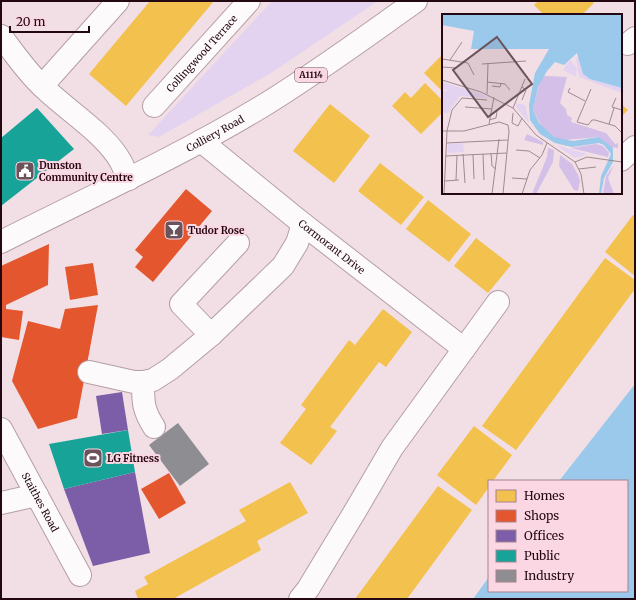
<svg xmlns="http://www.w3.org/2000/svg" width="636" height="600" font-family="Merriweather,serif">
	<rect width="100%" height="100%" fill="#f2dfe5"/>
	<!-- green -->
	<path fill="#e3d3f1" d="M272 1H378L271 73 159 137 148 135Z"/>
	<!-- water -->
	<path fill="#9ac9eb" d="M635 384V599H473L489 577V591H627V481H559Z"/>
	<!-- homes -->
	<g fill="#f2c14e">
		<path d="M150 1H214L126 106 89 74Z"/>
		<path d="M538 1H591L594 3 582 15H544L534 5Z"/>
		<path d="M443 54V92L424 73Z"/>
		<path d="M425 83 443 101V112L421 134 392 106 405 92 411 98Z"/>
		<path d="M330 104 370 136 334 183 293 151Z"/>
		<path d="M621 104 628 110 621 117Z"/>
		<path d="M380 163 424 197 401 225 358 191Z"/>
		<path d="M428 200 471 234 449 262 406 229Z"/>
		<path d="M633 215 635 216V276L605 252Z"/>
		<path d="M476 238 511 265 488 293 454 266Z"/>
		<path d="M605 258 635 280V289L516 450 482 426Z"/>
		<path d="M383 309 412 332 386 367 379 362 330 427 337 431 311 465 280 443 306 409 301 405 349 340 355 345Z"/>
		<path d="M474 426 512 455 493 481H489V487L476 505 437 475Z"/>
		<path d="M290 482 308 513 257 541 261 550 173 599H138L135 591 148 584 144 577 246 521 239 510Z"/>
		<path d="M438 486 472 510 407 599H355Z"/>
	</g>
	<!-- shops -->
	<g fill="#e4572e">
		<path d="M186 189 212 211 153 282 135 267 143 257 135 250Z"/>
		<path d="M49 244 48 285 6 305V309L23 311 19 340 1 337V266Z"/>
		<path d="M93 263 98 295 70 300 65 267Z"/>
		<path d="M98 305 77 418 38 429 12 381 28 321 60 329 65 309Z"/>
		<path d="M169 473 186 503 159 519 141 489Z"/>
	</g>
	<!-- offices -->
	<g fill="#7b5ea7">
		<path d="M122 392 128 430 102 434 96 396Z"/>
		<path d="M135 472 150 553 93 566 64 489Z"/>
	</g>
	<!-- public -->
	<g fill="#17a398">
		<path d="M37 108 74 149 1 206V138Z"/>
		<path d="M128 430 135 472 64 489 49 444Z"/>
	</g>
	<!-- industry -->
	<path fill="#8d8d92" d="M178 423 209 464 180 486 149 445Z"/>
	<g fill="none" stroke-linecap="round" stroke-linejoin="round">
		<!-- minor casing -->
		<g stroke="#b49ea6" stroke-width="24">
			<g id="minor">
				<path d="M1 36C14 53 26 71 42 86 66 110 105 133 121 162 124 168 126 174 129 179"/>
				<path d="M628 44 635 38"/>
				<path d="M42 86 118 1"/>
				<path id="s1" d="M154 106 249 1"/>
				<path id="s2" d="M201 141 303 224 464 349"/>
				<path d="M621 160 635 147"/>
				<path d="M211 335 181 304 238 243"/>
				<path d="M89 372 134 382H143L153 380 170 369 211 335 283 266 297 243 303 224"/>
				<path d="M143 382C143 402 143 410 154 427"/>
				<path id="s3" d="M1 429 80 575"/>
				<path d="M1 503 37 495"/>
				<path d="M300 599 308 589 357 508 392 448 498 302"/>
			</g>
		</g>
		<!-- major casing -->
		<g stroke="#b49ea6" stroke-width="24">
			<g id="major">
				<path id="s4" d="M1 242C88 198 178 157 261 107 315 74 365 37 416 1"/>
			</g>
		</g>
		<!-- minor -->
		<use href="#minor" stroke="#fdfafb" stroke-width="22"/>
		<!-- major -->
		<use href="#major" stroke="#fdfafb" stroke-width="22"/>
	</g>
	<!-- icons -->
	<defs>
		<g id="civic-square" transform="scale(1)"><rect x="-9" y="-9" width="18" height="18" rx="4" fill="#6b535c" stroke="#fad7e2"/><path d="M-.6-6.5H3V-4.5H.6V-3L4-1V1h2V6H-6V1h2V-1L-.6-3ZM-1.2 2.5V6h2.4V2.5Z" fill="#fff"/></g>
		<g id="bar-square" transform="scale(1)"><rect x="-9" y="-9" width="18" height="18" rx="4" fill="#6b535c" stroke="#fad7e2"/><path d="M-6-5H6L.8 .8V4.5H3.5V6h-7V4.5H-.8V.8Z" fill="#fff"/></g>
		<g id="stadium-square" transform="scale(1)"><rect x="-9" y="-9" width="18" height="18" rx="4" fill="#6b535c" stroke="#fad7e2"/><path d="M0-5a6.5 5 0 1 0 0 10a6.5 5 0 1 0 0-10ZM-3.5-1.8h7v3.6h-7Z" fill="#fff"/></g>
	</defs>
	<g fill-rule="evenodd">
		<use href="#civic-square" x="25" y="171"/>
		<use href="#bar-square" x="174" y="230"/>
		<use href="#stadium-square" x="93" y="458"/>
	</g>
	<g text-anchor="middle" stroke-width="4" stroke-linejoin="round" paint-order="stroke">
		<!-- shield labels -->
		<rect fill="#fad7e2" stroke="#644550" stroke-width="1" x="295" y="68" width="32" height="14" rx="3"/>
		<g font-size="9" font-weight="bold" fill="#230712">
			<text x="311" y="78">A1114</text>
		</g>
		<!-- street labels -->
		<g font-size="10" fill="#230712" stroke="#fad7e2">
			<text dy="4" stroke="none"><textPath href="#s1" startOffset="71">Collingwood Terrace</textPath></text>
			<text dy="4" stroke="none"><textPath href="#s4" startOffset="240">Colliery Road</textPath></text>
			<text dy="4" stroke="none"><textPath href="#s2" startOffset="168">Cormorant Drive</textPath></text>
			<text dy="4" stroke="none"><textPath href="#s3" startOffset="83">Staithes Road</textPath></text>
		</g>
		<!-- poi labels -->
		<g font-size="10" font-weight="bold" fill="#230712" stroke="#fad7e2" text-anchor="start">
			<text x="39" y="169">Dunston<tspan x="39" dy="12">Community Centre</tspan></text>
			<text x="188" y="234">Tudor Rose</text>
			<text x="107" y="462">LG Fitness</text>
		</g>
	</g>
	<!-- overview -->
	<g transform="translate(442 14)">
		<rect width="180" height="180" fill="#f2dfe5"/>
		<path d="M136 42 141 59 148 65 180 74V79L137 63 134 45ZM128 46 135 54 134 63 121 56ZM0 68 36 79 47 84 18 82 6 99 0 98V77H10L0 75ZM74 89 83 91 87 109 74 93ZM21 129 22 138 6 139V130ZM114 131 145 140 144 141 133 144Z" fill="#e3d3f1"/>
		<path d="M104 62 125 63 118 89 124 95 125 101 130 104 129 108 164 119 173 130 176 129V134L169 133 157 123 122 126 111 123 100 113 91 96 96 74 100 63ZM85 120 101 128V131L82 126ZM154 130 161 132 167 139 166 143 129 134ZM106 134 112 136 111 148 94 180H90L105 143ZM118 141 130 150 136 161 138 167 136 177 132 176 117 152ZM172 151 166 164 172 180H161L164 162Z" fill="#d3bfe8"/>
		<path d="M0 0H180V74L148 65 141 60 135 39 122 51 113 48 105 57 96 73 91 96 97 109 112 123 131 127 157 123 171 134V148L162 164 159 180H157L159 162 169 140 162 131 157 129 130 133 113 129 98 120 88 106 87 91 93 59 107 35H29L32 17 0 11Z" fill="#9ac9eb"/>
		<path fill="none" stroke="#9f8991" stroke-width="1" d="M0 45 26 49 32 61M8 46 20 28M40 50 84 47M0 53 14 54M0 66 39 78 71 94 94 121 133 148 139 160 142 180M45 68 63 70 68 76M50 72 58 73 59 69M80 73 84 76 80 86M128 74 126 78 143 87M149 75 135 108 146 111 150 106H153L173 112 180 119M45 80 46 50M174 84 170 93 180 96M23 93 50 95M71 94 83 65M71 99 70 109 76 112 80 104M47 106 54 104 55 97M47 110 52 83M167 110 172 94M0 117H22L57 108 66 111 67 117 61 180M4 129 66 126M74 136 87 137 98 144M49 139 50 152 54 155M21 140 23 169M31 140 32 165M41 140 42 166M3 142 65 139M133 148 145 143 180 148M137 155 154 153M70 164 85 165M14 166 15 141M2 167 17 166M2 180 5 117 10 96 20 84 45 86M50 180 57 125M80 180 88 156 100 141 105 129"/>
		<path fill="#6b535c" fill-opacity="0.15" stroke="#6b535c" stroke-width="2" d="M55 23 90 70 46 103 11 56Z"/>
		<rect width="180" height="180" fill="none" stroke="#230712" stroke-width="2"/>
	</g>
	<!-- border -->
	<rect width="636" height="600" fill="none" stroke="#230712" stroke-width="4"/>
	<!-- legend -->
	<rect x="488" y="480" width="140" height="112" fill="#fad7e2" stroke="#a4848f"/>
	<rect x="496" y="490" width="20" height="12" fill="#f2c14e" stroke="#a4848f"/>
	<text x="524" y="500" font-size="12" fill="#230712">Homes</text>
	<rect x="496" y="510" width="20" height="12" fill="#e4572e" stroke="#a4848f"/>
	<text x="524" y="520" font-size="12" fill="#230712">Shops</text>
	<rect x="496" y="530" width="20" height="12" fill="#7b5ea7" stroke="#a4848f"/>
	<text x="524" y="540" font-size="12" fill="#230712">Offices</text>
	<rect x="496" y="550" width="20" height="12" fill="#17a398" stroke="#a4848f"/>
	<text x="524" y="560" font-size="12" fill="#230712">Public</text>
	<rect x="496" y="570" width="20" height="12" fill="#8d8d92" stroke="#a4848f"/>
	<text x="524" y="580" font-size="12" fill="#230712">Industry</text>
	<!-- scale -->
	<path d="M10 26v6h79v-6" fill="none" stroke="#230712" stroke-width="2"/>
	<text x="16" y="26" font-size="12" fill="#230712" stroke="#fad7e2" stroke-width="3" paint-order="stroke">20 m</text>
</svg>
